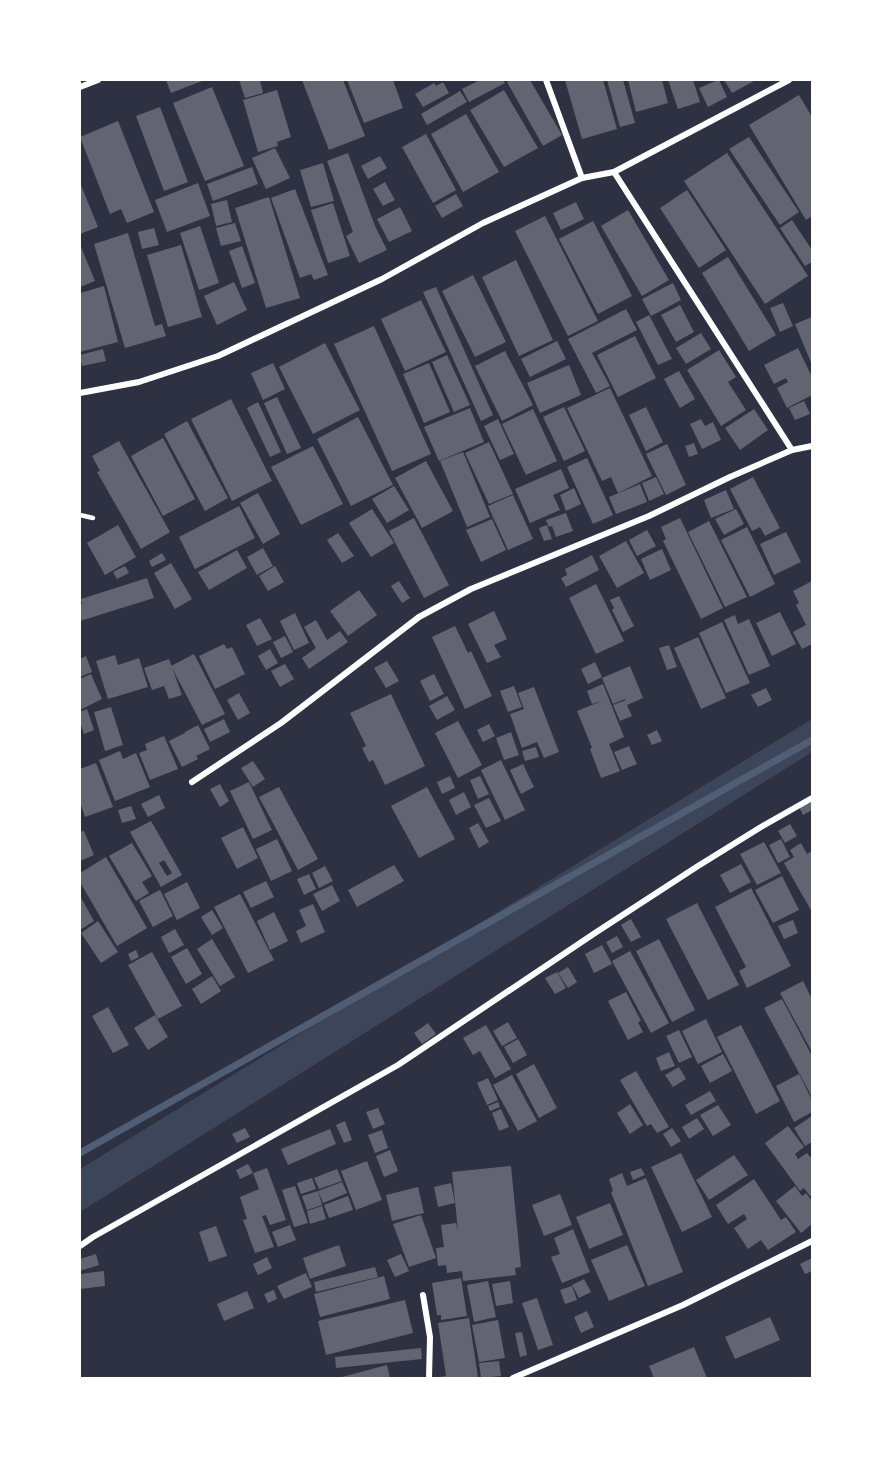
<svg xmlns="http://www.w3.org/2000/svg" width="892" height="1458" font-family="'DejaVu Sans',sans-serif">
	<rect width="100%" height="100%" fill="#2d3142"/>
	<!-- green -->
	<path fill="#3c4559" d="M812 719V752L80 1212V1169Z"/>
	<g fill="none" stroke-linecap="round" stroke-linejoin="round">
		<!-- stream -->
		<path stroke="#4f5d75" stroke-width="7" d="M80 1153 812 740"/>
	</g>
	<!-- building -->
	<g fill="#626471" fill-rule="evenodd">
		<path d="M166 80H202V81L171 93Z"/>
		<path d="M239 80H260L263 93 245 98Z"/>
		<path d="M302 80H343L365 136 329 150Z"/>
		<path d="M347 80H393L403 108 364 123Z"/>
		<path d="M480 80H503L505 83 469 102 462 89Z"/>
		<path d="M511 80H530L562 135 543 146 507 82Z"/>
		<path d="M565 80H603L617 129 582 139Z"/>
		<path d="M607 80H623L635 123 620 127Z"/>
		<path d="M628 80H662L668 103 636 112Z"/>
		<path d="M668 80H693L700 102 678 109Z"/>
		<path d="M718 80H719L727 97 708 107 699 88Z"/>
		<path d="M724 80H756L732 93Z"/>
		<path d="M443 82 449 93 423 107 415 94 434 83 436 86Z"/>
		<path d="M212 87 244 166 205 181 173 103Z"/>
		<path d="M277 90 291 137 277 142 278 146 258 152 243 100Z"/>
		<path d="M504 90 538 148 504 167 470 110Z"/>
		<path d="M460 91 467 102 427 125 421 114Z"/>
		<path d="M799 95 812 117V216L806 220 749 125Z"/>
		<path d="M160 107 188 182 164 191 136 116Z"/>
		<path d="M466 114 499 172 463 192 431 134Z"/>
		<path d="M118 121 154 212 127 223 121 209 110 214 80 137Z"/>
		<path d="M426 134 456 190 433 203 402 147Z"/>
		<path d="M749 137 799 212 780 225 729 149Z"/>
		<path d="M275 148 290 178 266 189 252 158Z"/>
		<path d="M348 153 375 226 387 250 359 263 346 236 353 232 327 161Z"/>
		<path d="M727 153 808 276 765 304 684 181Z"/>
		<path d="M380 156 387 168 368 179 361 166Z"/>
		<path d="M323 163 334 201 311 207 300 170Z"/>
		<path d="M252 167 258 184 213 201 207 184Z"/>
		<path d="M385 182 395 200 383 206 373 189Z"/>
		<path d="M80 183 98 227 80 234Z"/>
		<path d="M198 183 210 216 167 232 155 200Z"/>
		<path d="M295 189 328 275 314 280 311 274 300 278 271 198Z"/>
		<path d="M687 190 726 250 699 268 660 208Z"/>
		<path d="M456 194 463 206 442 218 435 206Z"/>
		<path d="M269 197 300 298 266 308 235 208Z"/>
		<path d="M227 200 232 222 216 226 211 204Z"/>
		<path d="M576 202 584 219 561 230 553 213Z"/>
		<path d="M333 203 350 256 328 263 311 210Z"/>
		<path d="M400 207 412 231 389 242 377 219Z"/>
		<path d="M628 210 669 280 642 296 601 226Z"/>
		<path d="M545 216 598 321 568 336 515 231Z"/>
		<path d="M792 220 812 250V262L805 266 780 228Z"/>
		<path d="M593 221 632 296 598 314 559 239Z"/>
		<path d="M235 223 241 241 221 246 216 228Z"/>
		<path d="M200 226 219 283 199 290 180 233Z"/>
		<path d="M154 228 159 245 142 249 138 232Z"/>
		<path d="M128 233 155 326 162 324 166 336 125 348 94 244Z"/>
		<path d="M181 245 202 317 168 327 147 255Z"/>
		<path d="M242 246 255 283 242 288 229 251Z"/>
		<path d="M80 247H81L95 281 80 287Z"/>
		<path d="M728 257 776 335 749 351 702 273Z"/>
		<path d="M516 260 553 340 519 356 482 277Z"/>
		<path d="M473 275 506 342 475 357 442 291Z"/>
		<path d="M234 282 247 310 217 325 204 296Z"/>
		<path d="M673 283 681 300 651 316 642 299Z"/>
		<path d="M104 286 118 342 80 352V293Z"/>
		<path d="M436 287 493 415 481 421 423 292Z"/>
		<path d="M421 300 446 352 405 371 381 319Z"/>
		<path d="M783 303 793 326 780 332 770 308Z"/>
		<path d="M680 305 694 332 676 342 661 315Z"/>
		<path d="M626 309 637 330 592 353 610 386 596 393 568 339Z"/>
		<path d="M649 315 672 359 658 365 636 322Z"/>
		<path d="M812 317V365L795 324Z"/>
		<path d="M374 326 431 454 392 471 334 344Z"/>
		<path d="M701 333 711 349 686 364 676 348Z"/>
		<path d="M635 336 656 378 618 397 597 355Z"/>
		<path d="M557 341 566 359 530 377 521 359Z"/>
		<path d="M325 343 360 410 313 434 279 367Z"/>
		<path d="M798 348 812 377V395L787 408 777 388 788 382 786 378 774 384 764 365Z"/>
		<path d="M103 349 106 361 82 366 80 355Z"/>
		<path d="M719 350 736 377 728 382 746 410 721 426 687 370Z"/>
		<path d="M505 351 533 405 502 421 475 366Z"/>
		<path d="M447 355 470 405 454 412 432 362Z"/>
		<path d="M273 363 285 389 263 400 251 373Z"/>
		<path d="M429 363 450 412 424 423 403 374Z"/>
		<path d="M569 365 581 395 540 413 527 383Z"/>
		<path d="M679 371 695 399 680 408 664 379Z"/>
		<path d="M610 388 652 476 618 493 611 477 602 481 567 408Z"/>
		<path d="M277 397 301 448 287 454 264 403Z"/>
		<path d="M231 399 272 481 232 501 191 419Z"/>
		<path d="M804 401 810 414 795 420 789 408Z"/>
		<path d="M258 402 281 452 270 457 247 408Z"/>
		<path d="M564 407 585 451 564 461 543 417Z"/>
		<path d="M646 407 663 442 646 451 629 415Z"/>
		<path d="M470 408 484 442 439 461 424 427Z"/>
		<path d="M533 409 557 461 526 475 502 424Z"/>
		<path d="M754 409 768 430 740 450 725 428Z"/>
		<path d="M358 417 393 485 351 506 317 439Z"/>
		<path d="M498 419 514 454 500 460 484 426Z"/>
		<path d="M701 419 705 426 713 422 721 440 702 449 690 424Z"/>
		<path d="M187 421 228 498 205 511 164 434Z"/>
		<path d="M163 438 195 499 163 516 131 456Z"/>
		<path d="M119 441 170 532 141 549 97 472 100 471 92 456Z"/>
		<path d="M489 442 513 494 489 504 465 453Z"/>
		<path d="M694 443 698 454 689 457 685 446Z"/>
		<path d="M667 444 686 485 666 495 646 454Z"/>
		<path d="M313 446 343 504 301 525 271 467Z"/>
		<path d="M463 452 490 517 467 527 440 461Z"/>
		<path d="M587 458 613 515 593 524 567 467Z"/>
		<path d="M426 461 453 511 422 528 395 478Z"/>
		<path d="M561 469 569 488 553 495 560 510 530 523 515 489Z"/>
		<path d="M656 477 664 494 649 501 642 483Z"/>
		<path d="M753 477 780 528 765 536 760 527 752 531 730 489Z"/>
		<path d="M640 484 647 502 616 514 609 497Z"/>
		<path d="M394 486 409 510 387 523 372 499Z"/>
		<path d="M574 488 581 504 566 511 560 495Z"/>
		<path d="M726 490 734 509 711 518 704 500Z"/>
		<path d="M258 493 280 534 263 544 240 503Z"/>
		<path d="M513 495 533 539 508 550 488 506Z"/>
		<path d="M239 506 255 538 195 569 179 537Z"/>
		<path d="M372 509 394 543 371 557 349 523Z"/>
		<path d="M736 509 744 524 724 535 715 519Z"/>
		<path d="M566 513 573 531 556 537 552 526 549 527 546 520Z"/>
		<path d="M414 518 449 585 424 598 389 531Z"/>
		<path d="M680 518 723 608 701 619 663 541 666 539 661 527Z"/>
		<path d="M492 519 506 550 481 562 466 530Z"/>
		<path d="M709 521 747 597 725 607 688 532Z"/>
		<path d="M118 525 136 557 105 575 87 543Z"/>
		<path d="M547 525 552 539 544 541 539 528Z"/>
		<path d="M747 527 775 584 750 597 721 540Z"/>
		<path d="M647 530 656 546 637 556 629 540Z"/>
		<path d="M786 532 801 562 774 575 760 544Z"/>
		<path d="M338 533 354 556 342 563 327 540Z"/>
		<path d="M626 541 644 573 617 588 599 556Z"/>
		<path d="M263 548 273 566 257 575 247 557Z"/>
		<path d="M662 549 671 570 650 580 641 559Z"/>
		<path d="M237 550 247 568 209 590 198 572Z"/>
		<path d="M162 553 166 560 152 567 149 561Z"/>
		<path d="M592 555 599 570 566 587 561 578 567 575 565 569Z"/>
		<path d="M171 563 192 599 175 609 154 573Z"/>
		<path d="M125 566 129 573 117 579 113 572Z"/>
		<path d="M275 566 284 582 268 591 259 576Z"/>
		<path d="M147 578 154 598 80 621V605L82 604 81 599Z"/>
		<path d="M399 581 410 598 402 603 391 586Z"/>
		<path d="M812 581V644L802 649 793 632 806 625 796 605 799 603 793 591Z"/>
		<path d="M596 584 624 641 596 654 569 598Z"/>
		<path d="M359 590 377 615 348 636 330 611Z"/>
		<path d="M619 596 634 626 623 632 612 610 614 608 610 600Z"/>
		<path d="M494 611 507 639 494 645 501 657 487 663 468 624Z"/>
		<path d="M780 612 796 644 772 656 756 623Z"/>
		<path d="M295 613 309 643 294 650 280 621Z"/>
		<path d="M735 615 738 624 749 619 770 666 749 675 724 620Z"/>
		<path d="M260 618 272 639 257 646 246 625Z"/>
		<path d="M316 620 327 640 340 631 348 642 309 669 302 658 316 648 304 627Z"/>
		<path d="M722 622 750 683 726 693 699 633Z"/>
		<path d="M455 626 468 653 471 651 492 696 465 709 432 637Z"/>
		<path d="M285 636 293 652 281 658 273 642Z"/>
		<path d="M698 637 726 698 701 709 674 648Z"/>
		<path d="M224 644 227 649 232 647 245 674 215 689 199 656Z"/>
		<path d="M669 645 677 667 667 670 659 648Z"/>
		<path d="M270 649 278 663 266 670 258 656Z"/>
		<path d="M194 654 225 714 202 725 171 666Z"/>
		<path d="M115 655 118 665 139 658 148 687 108 699 96 661Z"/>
		<path d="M86 656 92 672 80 677V659Z"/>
		<path d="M169 659 182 695 169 699 164 686 152 690 144 668Z"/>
		<path d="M387 661 399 681 386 688 374 668Z"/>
		<path d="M595 662 602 677 588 684 581 669Z"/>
		<path d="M285 664 294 679 280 687 271 671Z"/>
		<path d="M630 666 643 698 627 705 632 716 620 721 613 705 626 700 625 699 613 704 602 678Z"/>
		<path d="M91 674 102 699 80 710V679Z"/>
		<path d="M434 674 444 694 430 701 420 681Z"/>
		<path d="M603 684 624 737 609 744 620 771 601 778 590 749 592 748 577 711 604 700 592 704 587 691Z"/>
		<path d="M514 686 522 707 508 712 500 691Z"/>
		<path d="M534 687 559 752 544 758 537 742 522 748 510 714 524 709 518 693Z"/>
		<path d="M766 688 772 700 758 707 751 695Z"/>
		<path d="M239 693 250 713 238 720 227 700Z"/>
		<path d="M391 694 425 766 385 785 373 760 369 762 362 748 366 746 350 713Z"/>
		<path d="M447 696 455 710 437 720 429 706Z"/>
		<path d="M111 707 123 745 105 751 94 712Z"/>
		<path d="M87 709 94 730 84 734 80 722V712Z"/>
		<path d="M224 719 230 732 210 742 204 729Z"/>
		<path d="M458 721 482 765 458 778 435 733Z"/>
		<path d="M489 724 495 736 483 742 477 730Z"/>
		<path d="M198 725 210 749 196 756 198 759 182 767 169 741 185 733V732Z"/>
		<path d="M657 730 662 741 652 745 647 735Z"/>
		<path d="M511 732 519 755 504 760 496 738Z"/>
		<path d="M164 736 178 769 150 780 139 753 147 750 145 744Z"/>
		<path d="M629 746 637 764 622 770 614 752Z"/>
		<path d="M536 747 539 757 525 761 522 751Z"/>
		<path d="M120 751 123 759 136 753 150 787 115 801 99 760Z"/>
		<path d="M501 760 525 810 505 820 481 770Z"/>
		<path d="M253 761 265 779 253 787 241 768Z"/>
		<path d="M96 763 113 807 85 817 80 802V769Z"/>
		<path d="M523 764 534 787 521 794 510 770Z"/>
		<path d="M450 776 455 788 442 794 437 782Z"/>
		<path d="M480 776 489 794 478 799 470 780Z"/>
		<path d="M249 782 272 830 253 839 230 791Z"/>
		<path d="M220 784 229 801 220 807 210 789Z"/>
		<path d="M279 787 318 859 298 870 259 797Z"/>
		<path d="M427 787 455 839 419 858 391 806Z"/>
		<path d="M464 792 471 807 456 815 449 800Z"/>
		<path d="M159 795 165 808 148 817 141 804Z"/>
		<path d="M489 798 501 821 486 828 474 805Z"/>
		<path d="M812 801V810L803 815 799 807Z"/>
		<path d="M131 806 136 819 122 823 118 810Z"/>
		<path d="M151 821 182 875 161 887 130 832ZM164 860 172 873 167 876 159 863Z"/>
		<path d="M478 823 489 842 479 848 469 828Z"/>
		<path d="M790 824 797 836 785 843 778 831Z"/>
		<path d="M243 827 258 858 237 869 221 838Z"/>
		<path d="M84 831 94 855 80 861V832Z"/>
		<path d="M277 839 292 871 271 881 256 849Z"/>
		<path d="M781 839 790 857 778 863 769 845Z"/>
		<path d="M764 842 781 873 757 885 740 854Z"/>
		<path d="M132 843 152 876 142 882 149 893 136 901 109 856Z"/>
		<path d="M801 843 807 854 812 851V912L784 863 794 857 790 850Z"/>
		<path d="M106 857 147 928 117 946 80 882V873Z"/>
		<path d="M741 864 751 882 730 893 720 875Z"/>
		<path d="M394 865 404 881 357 907 348 890Z"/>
		<path d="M325 866 333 881 319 888 312 873Z"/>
		<path d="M309 874 316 889 304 895 297 879Z"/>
		<path d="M782 876 799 910 773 923 755 890Z"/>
		<path d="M266 881 274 897 251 908 243 892Z"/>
		<path d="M187 882 200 908 177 920 164 894Z"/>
		<path d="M332 885 340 901 322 911 313 894Z"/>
		<path d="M751 888 791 966 747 988 739 971 746 967 715 907Z"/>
		<path d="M160 890 173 916 153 927 139 901Z"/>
		<path d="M240 894 274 960 248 973 214 907Z"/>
		<path d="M80 896 94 921 80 930Z"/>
		<path d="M697 903 739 985 708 1000 666 919Z"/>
		<path d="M313 904 325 932 301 943 296 931 306 926 299 910Z"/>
		<path d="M212 910 223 928 212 935 201 917Z"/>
		<path d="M274 912 288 941 270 950 257 921Z"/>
		<path d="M631 919 641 937 631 942 621 925Z"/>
		<path d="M793 920 798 933 784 939 778 926Z"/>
		<path d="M98 921 118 952 101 963 81 933Z"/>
		<path d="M175 929 184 945 169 953 161 937Z"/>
		<path d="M617 936 623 947 612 953 606 942Z"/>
		<path d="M212 939 235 977 220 986 197 949Z"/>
		<path d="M659 939 695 1010 672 1022 636 951Z"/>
		<path d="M602 945 612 964 594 973 585 954Z"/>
		<path d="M187 948 202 974 186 984 171 957Z"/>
		<path d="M136 950 139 957 131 961 128 954Z"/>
		<path d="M630 951 669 1023 651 1033 612 961Z"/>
		<path d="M152 952 182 1006 158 1019 128 965Z"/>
		<path d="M568 967 577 982 568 988 558 973Z"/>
		<path d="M557 972 566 988 555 994 545 978Z"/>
		<path d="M212 976 221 991 201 1004 192 989Z"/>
		<path d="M803 981 812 999V1052L780 993Z"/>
		<path d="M626 992 641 1021 638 1022 643 1032 628 1040 608 1001Z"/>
		<path d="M782 999 812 1056V1097L764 1008Z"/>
		<path d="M108 1007 129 1045 113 1053 92 1016Z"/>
		<path d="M155 1015 168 1037 148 1050 134 1028Z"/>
		<path d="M706 1019 722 1052 698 1064 682 1031Z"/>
		<path d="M508 1022 517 1038 502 1046 493 1031Z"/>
		<path d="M428 1023 436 1034 422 1044 414 1033Z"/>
		<path d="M486 1025 511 1069 495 1078 480 1051 473 1055 463 1038Z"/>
		<path d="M741 1025 780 1101 756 1114 717 1037Z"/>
		<path d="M679 1030 692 1057 679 1063 666 1036Z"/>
		<path d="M518 1039 527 1055 513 1063 504 1047Z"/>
		<path d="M669 1052 675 1066 661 1071 656 1058Z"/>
		<path d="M723 1054 732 1071 710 1083 701 1066Z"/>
		<path d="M534 1064 557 1108 539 1118 516 1074Z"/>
		<path d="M679 1067 686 1079 673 1087 665 1075Z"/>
		<path d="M636 1071 669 1127 657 1133 651 1124 647 1126 620 1080Z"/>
		<path d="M799 1074 812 1100V1112L794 1122 776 1086Z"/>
		<path d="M512 1075 537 1121 518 1131 493 1085Z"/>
		<path d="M488 1078 498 1100 487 1105 477 1083Z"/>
		<path d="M710 1091 716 1101 691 1115 685 1105Z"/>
		<path d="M498 1102 500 1107 490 1111 488 1106Z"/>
		<path d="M630 1104 643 1125 630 1134 617 1113Z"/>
		<path d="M718 1105 731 1125 713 1136 700 1115Z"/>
		<path d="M378 1108 385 1124 373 1129 366 1112Z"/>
		<path d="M501 1109 509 1127 499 1131 492 1113Z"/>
		<path d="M812 1116V1142L805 1146 794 1128Z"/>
		<path d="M697 1118 704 1129 689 1139 682 1127Z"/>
		<path d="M345 1121 352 1140 344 1143 336 1125Z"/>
		<path d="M788 1126 804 1147 795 1154 798 1159 807 1153 812 1159V1194L810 1196 804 1188 800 1191 765 1143Z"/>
		<path d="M245 1128 250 1137 237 1143 232 1134Z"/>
		<path d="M672 1128 681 1141 671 1147 663 1134Z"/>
		<path d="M330 1129 336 1144 288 1165 281 1149Z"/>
		<path d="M382 1130 388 1148 375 1153 368 1135Z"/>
		<path d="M390 1150 398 1171 384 1177 376 1156Z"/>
		<path d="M681 1153 712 1217 682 1232 651 1167Z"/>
		<path d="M734 1155 748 1175 709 1200 696 1180Z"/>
		<path d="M367 1161 382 1200 356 1210 341 1171Z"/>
		<path d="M248 1164 253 1173 240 1179 236 1170Z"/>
		<path d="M511 1166 521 1267 515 1268 516 1275 463 1281 462 1271 447 1273 446 1265 438 1266 436 1248 444 1247 441 1225 456 1223 458 1231 452 1172Z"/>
		<path d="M267 1168 286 1220 270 1225 266 1215 262 1216 274 1247 255 1253 243 1220 247 1219 240 1197 259 1189 253 1173Z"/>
		<path d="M641 1168 645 1175 633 1180 630 1172Z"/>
		<path d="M337 1169 342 1181 319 1189 314 1178Z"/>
		<path d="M622 1173 627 1186 646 1178 683 1272 648 1286 611 1192 613 1191 609 1179Z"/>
		<path d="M312 1178 316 1189 301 1194 297 1183Z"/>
		<path d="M754 1179 781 1220 786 1217 796 1232 768 1250 761 1240 748 1249 734 1228 747 1219 744 1214 728 1224 716 1205Z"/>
		<path d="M342 1182 347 1193 323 1203 318 1191Z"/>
		<path d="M451 1183 455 1203 438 1207 434 1187Z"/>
		<path d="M295 1186 308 1223 294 1227 282 1190Z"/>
		<path d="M795 1186 802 1196 806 1193 812 1201V1224L801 1233 776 1201Z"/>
		<path d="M418 1187 424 1213 392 1221 386 1195Z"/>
		<path d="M318 1191 322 1205 307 1210 302 1196Z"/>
		<path d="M560 1194 572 1225 544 1236 532 1205Z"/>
		<path d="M348 1196 353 1210 329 1218 324 1205Z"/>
		<path d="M610 1203 623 1235 589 1249 576 1217Z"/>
		<path d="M322 1206 326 1219 310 1224 307 1211Z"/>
		<path d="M421 1215 436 1258 409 1267 393 1224Z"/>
		<path d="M290 1225 296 1240 278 1247 272 1232Z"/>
		<path d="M216 1226 227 1256 209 1262 199 1232Z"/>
		<path d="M573 1229 590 1272 562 1283 551 1257 560 1254 554 1238Z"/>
		<path d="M339 1245 346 1266 310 1279 303 1258Z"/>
		<path d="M627 1245 645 1286 609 1301 591 1260Z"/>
		<path d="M96 1254 99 1265 80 1271V1259Z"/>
		<path d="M401 1254 409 1271 395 1277 387 1260Z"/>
		<path d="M267 1257 272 1268 258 1275 253 1264Z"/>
		<path d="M812 1258V1271L805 1274 800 1264Z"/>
		<path d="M375 1267 378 1277 316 1292 314 1282Z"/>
		<path d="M104 1271 105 1286 80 1289V1274Z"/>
		<path d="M306 1273 312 1287 284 1299 277 1286Z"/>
		<path d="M384 1276 390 1299 320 1317 314 1294Z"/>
		<path d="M461 1278 467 1316 441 1320V1315H437L432 1283Z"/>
		<path d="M584 1279 591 1292 579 1298 572 1285Z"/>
		<path d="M488 1281 496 1317 474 1322 467 1285Z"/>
		<path d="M510 1281 513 1303 496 1306 492 1284Z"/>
		<path d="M572 1286 577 1300 565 1304 560 1290Z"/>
		<path d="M274 1290 277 1299 268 1303 264 1294Z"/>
		<path d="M247 1291 254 1308 224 1321 217 1304Z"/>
		<path d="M537 1298 553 1345 538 1350 522 1303Z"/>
		<path d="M405 1300 413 1333 326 1355 318 1321Z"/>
		<path d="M587 1311 594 1327 581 1333 574 1317Z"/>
		<path d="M770 1317 780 1340 735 1359 725 1337Z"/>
		<path d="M469 1318 478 1377 439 1378V1377L446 1376 438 1323Z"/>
		<path d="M498 1320 505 1358 479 1362 472 1325Z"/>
		<path d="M522 1332 527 1355 520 1357 515 1333Z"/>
		<path d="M694 1347 707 1378H654L649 1366Z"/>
		<path d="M421 1348 422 1359 336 1368 335 1357Z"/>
		<path d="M499 1361 501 1376 481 1378 479 1363Z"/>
		<path d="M387 1365 390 1378H338Z"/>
	</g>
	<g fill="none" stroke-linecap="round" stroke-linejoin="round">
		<!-- service -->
		<path stroke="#fff" stroke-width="4.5" d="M80 515 93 518"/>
		<!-- minor -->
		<g stroke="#fff" stroke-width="6">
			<path d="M546 80 582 178"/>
			<path d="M80 87 98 80"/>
			<path d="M614 172 792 450"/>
			<path d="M80 393 139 382 218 356 382 279 483 223 582 178 614 172 789 80"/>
			<path d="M192 782 281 723 419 617 471 589 649 516 730 477 792 450 812 446"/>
			<path d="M80 1246 93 1237 398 1065 595 933 698 866 761 827 812 798"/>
			<path d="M423 1295 430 1337 429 1378"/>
			<path d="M513 1378 683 1305 812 1241"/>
		</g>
	</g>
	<!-- border -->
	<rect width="892" height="1458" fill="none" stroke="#ffffff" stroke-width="162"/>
</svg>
